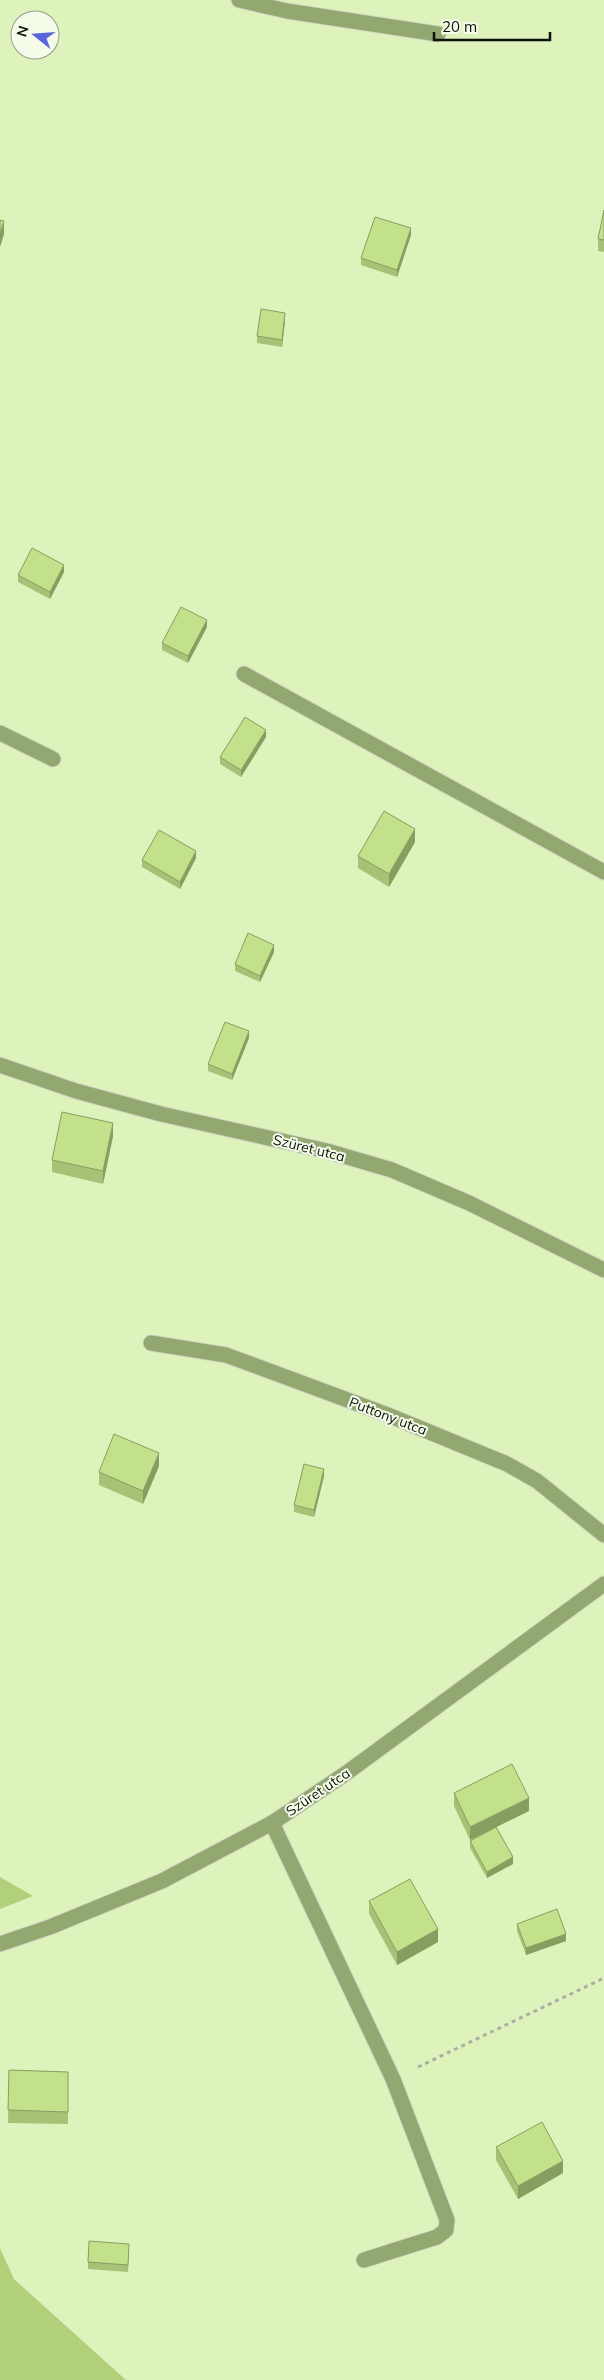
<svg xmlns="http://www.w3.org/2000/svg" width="604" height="2380" font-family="Mulish,sans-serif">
	<rect width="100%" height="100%" fill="#f4fce9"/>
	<!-- green -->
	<path fill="#def3bb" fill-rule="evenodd" d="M0 0H604V2380H126L14 2279 0 2248ZM20 20H50V50H20Z"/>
	<!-- forest -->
	<g fill="#b2d079">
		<path d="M0 1877 33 1896 0 1909Z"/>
		<path d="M0 2248 14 2279 126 2380H0Z"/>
	</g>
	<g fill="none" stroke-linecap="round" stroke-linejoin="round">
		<!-- street casing -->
		<g stroke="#d0d7c6" stroke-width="17">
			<g id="street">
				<path d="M239 0 287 11 438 34"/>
				<path d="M244 674 604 872"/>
				<path d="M0 733 53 759"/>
				<path d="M0 1065 76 1091 161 1114 327 1151 392 1170 469 1203 604 1270"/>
				<path d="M151 1343 226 1355 388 1415 507 1464 537 1481 604 1535"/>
				<path d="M272 1823 393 2079 447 2220 446 2230 437 2237 364 2260"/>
				<path d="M0 1944 50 1927 162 1881 272 1823 345 1774 604 1584"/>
			</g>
		</g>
		<!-- path -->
		<path stroke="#aab0a1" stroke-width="3" stroke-dasharray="4 4" stroke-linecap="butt" d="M418 2067 604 1978"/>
		<!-- street -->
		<use href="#street" stroke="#93a770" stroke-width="15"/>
	</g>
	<!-- wall -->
	<g fill="#a7c277">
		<path d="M604 210V252L598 251V239Z"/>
		<path d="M411 235 397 277 361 265V258Z"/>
		<path d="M285 320 282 347 257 343V336Z"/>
		<path d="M64 572 50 599 18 582V575Z"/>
		<path d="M207 627 188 663 162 650V643Z"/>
		<path d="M266 737 241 777 220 764V757Z"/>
		<path d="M415 842 389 887 358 868V856Z"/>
		<path d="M196 858 180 889 142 867V860Z"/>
		<path d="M274 952 260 982 235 971V964Z"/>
		<path d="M249 1038 232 1080 208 1071V1064Z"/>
		<path d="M113 1136 103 1184 52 1172V1160Z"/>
		<path d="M159 1466 143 1504 99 1485V1472Z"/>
		<path d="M324 1476 314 1517 294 1512V1505Z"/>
		<path d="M454 1793 529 1811 496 1827 513 1864 487 1878 470 1848V1841L494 1828 470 1840 454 1806Z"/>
		<path d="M369 1901 438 1942 397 1965 369 1914Z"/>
		<path d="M517 1924 566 1941 526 1955 517 1931Z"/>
		<path d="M9 2070 68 2072V2124L8 2123Z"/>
		<path d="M496 2147 563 2173 518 2199 496 2160Z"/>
		<path d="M129 2251 128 2272 88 2269V2262Z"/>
	</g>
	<!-- shaded-wall -->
	<g fill="#889e61">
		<path d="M4 221V234L0 247V234Z"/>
		<path d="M411 228V235L397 277V270Z"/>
		<path d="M285 313V320L282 347V340Z"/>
		<path d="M64 565V572L50 599V592Z"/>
		<path d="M207 620V627L188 663V656Z"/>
		<path d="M266 730V737L241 777V770Z"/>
		<path d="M415 829V842L389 887V874Z"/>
		<path d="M196 851V858L180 889V882Z"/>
		<path d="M274 945V952L260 982V976Z"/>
		<path d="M249 1031V1038L232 1080V1074Z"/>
		<path d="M113 1123V1136L103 1184V1171Z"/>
		<path d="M159 1453V1466L143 1504V1491Z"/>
		<path d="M324 1469V1476L314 1517V1510Z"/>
		<path d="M529 1798V1811L470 1840V1827Z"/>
		<path d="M513 1857V1864L487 1878V1872Z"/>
		<path d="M438 1929V1942L397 1965V1952Z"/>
		<path d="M566 1934V1941L526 1955V1948Z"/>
		<path d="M563 2161V2173L518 2199V2186Z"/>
	</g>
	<!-- building -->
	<g fill="#c2e18a" stroke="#889e61">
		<path d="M604 210V240L598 239Z"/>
		<path d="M375 217 411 228 397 270 361 258Z"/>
		<path d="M0 220 4 221 0 234Z"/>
		<path d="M261 309 285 313 282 340 257 336Z"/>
		<path d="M32 548 64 565 50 592 18 575Z"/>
		<path d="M181 607 207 620 188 656 162 643Z"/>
		<path d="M245 717 266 730 241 770 220 757Z"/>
		<path d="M384 811 415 829 389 874 358 856Z"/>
		<path d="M159 830 196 851 180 882 142 860Z"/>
		<path d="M248 933 274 945 260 976 235 964Z"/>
		<path d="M225 1022 249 1031 232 1074 208 1064Z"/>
		<path d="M62 1112 113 1123 103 1171 52 1160Z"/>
		<path d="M114 1434 159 1453 143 1491 99 1472Z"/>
		<path d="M304 1464 324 1469 314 1510 294 1505Z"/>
		<path d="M512 1764 529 1798 470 1827 454 1793Z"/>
		<path d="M496 1827 513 1857 487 1872 470 1841Z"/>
		<path d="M410 1879 438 1929 397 1952 369 1901Z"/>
		<path d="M557 1909 566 1934 526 1948 517 1924Z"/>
		<path d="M9 2070 68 2072V2112L8 2110Z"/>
		<path d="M542 2122 563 2161 518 2186 496 2147Z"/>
		<path d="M89 2241 129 2244 128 2265 88 2262Z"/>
	</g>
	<g text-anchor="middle" stroke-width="4" stroke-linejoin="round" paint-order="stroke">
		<!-- street labels -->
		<g font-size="14" fill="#10130c" stroke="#f4fce9">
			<text transform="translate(309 1148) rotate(14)" y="5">Szüret utca</text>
			<text transform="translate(388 1416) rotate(21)" y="5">Puttony utca</text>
			<text transform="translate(318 1792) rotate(-34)" y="5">Szüret utca</text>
		</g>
	</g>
	<!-- north arrow -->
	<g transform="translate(35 35) rotate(287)"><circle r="24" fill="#f4fce9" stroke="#999f91"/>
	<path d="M0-4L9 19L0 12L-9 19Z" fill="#5965dd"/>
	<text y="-8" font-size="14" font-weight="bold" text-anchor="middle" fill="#10130c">N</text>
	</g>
	<!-- scale -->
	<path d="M434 32v8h116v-8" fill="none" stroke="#10130c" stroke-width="2.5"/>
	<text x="442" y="32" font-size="15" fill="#10130c" stroke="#f4fce9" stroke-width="4" paint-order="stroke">20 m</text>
</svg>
